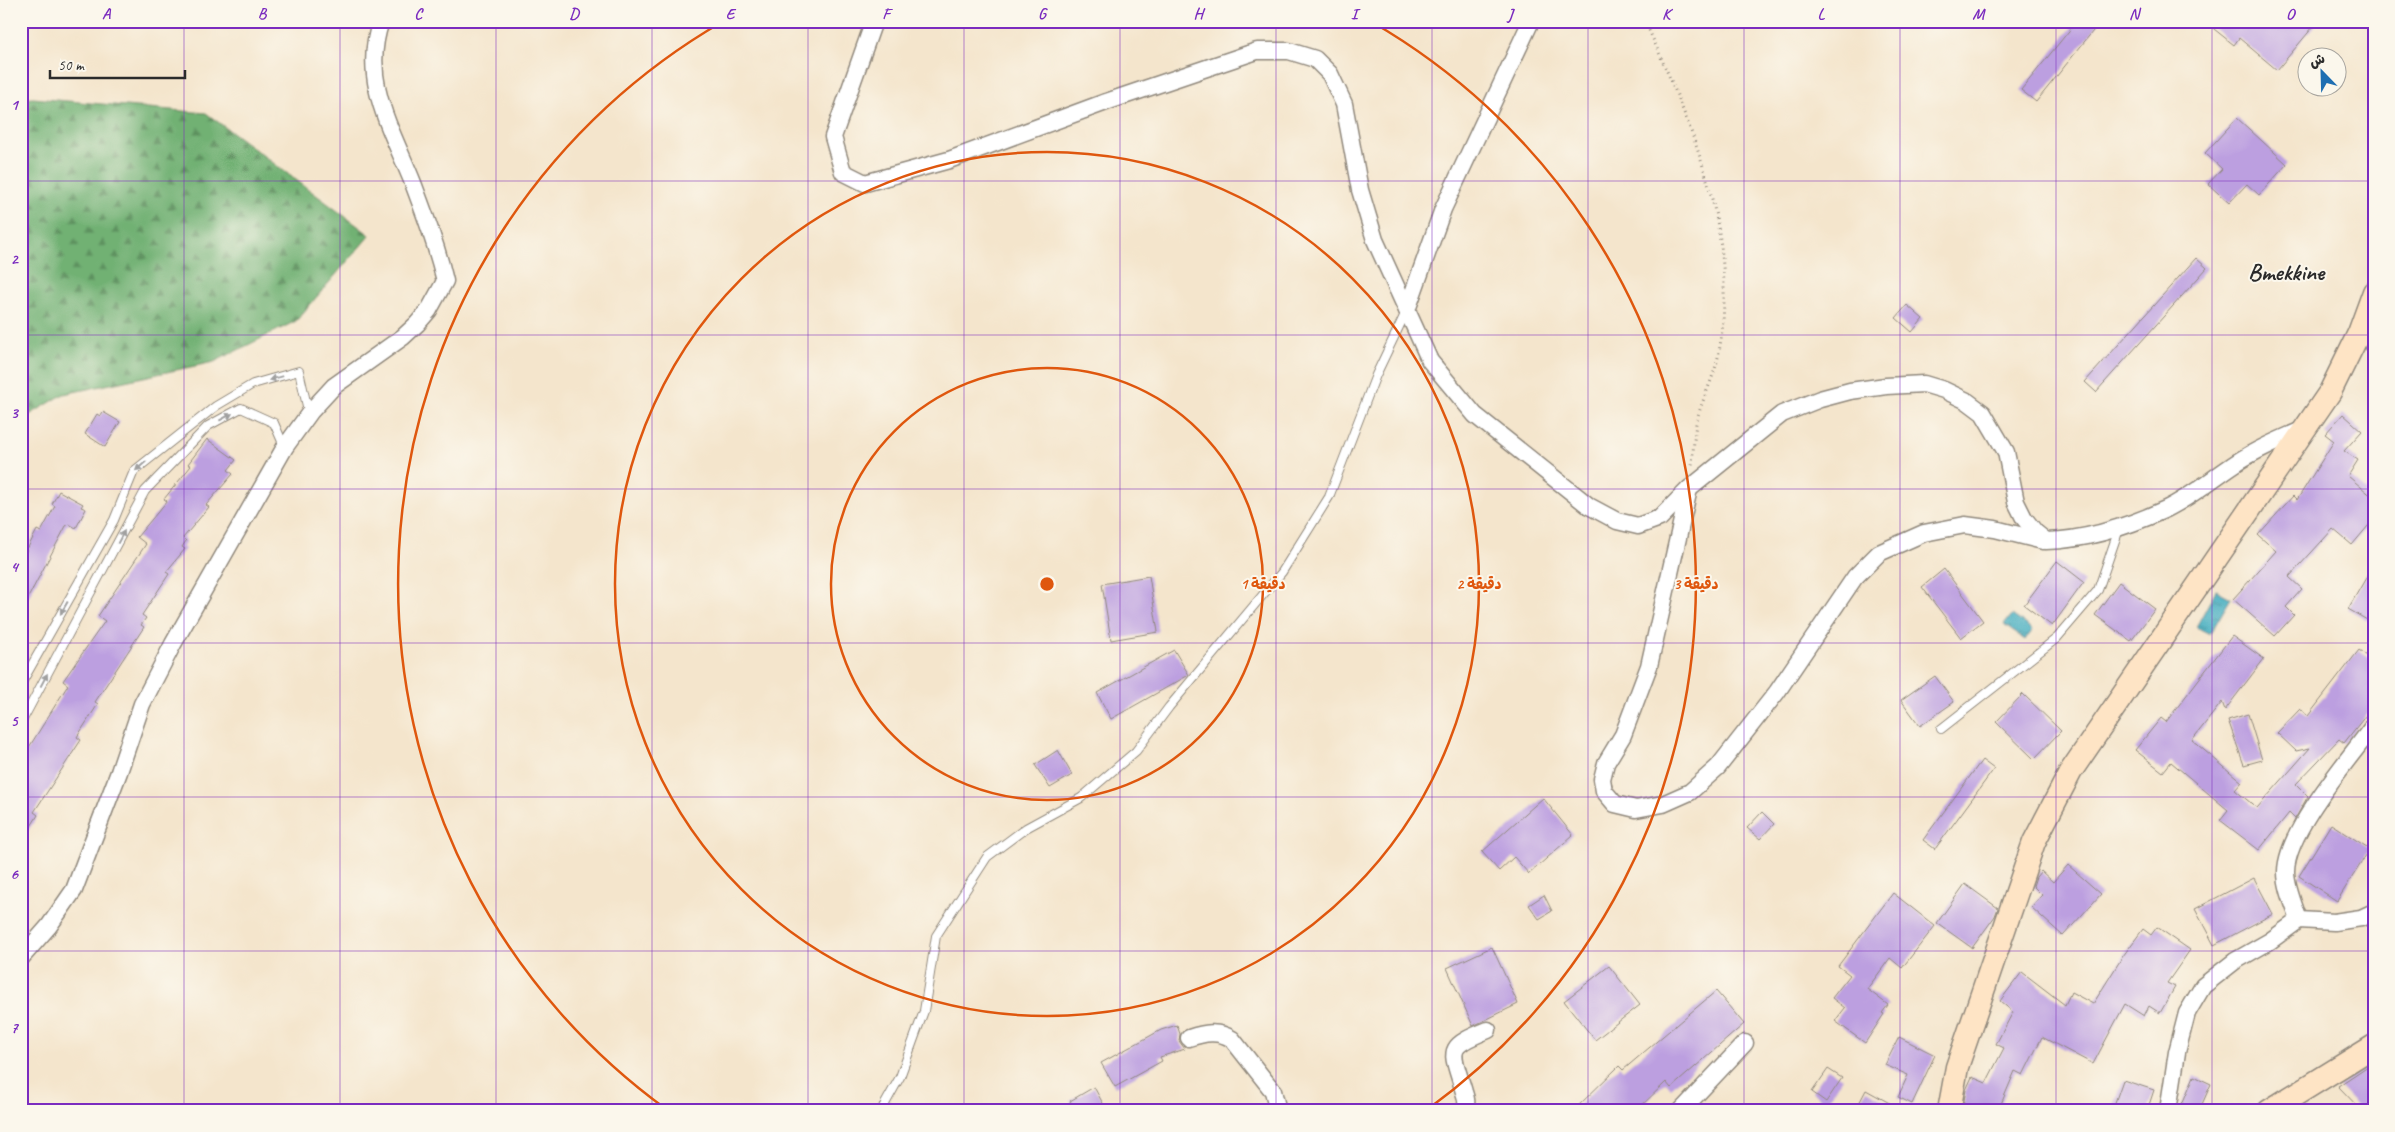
<svg xmlns="http://www.w3.org/2000/svg" width="2395" height="1132" font-family="Caveat,'Playpen Sans Arabic',sans-serif">
	<defs>
		<pattern id="forest-firs" width="22" height="20" patternUnits="userSpaceOnUse" patternTransform="scale(1.25)"><rect width="22" height="20" fill="#71b173"/><path d="M5 1l3.5 6h-7zM16 11l3.5 6h-7z" fill="#5d905f"/></pattern>
		<pattern id="water-ripples" width="26" height="14" patternUnits="userSpaceOnUse" patternTransform="scale(1.25)"><rect width="26" height="14" fill="#40acbf"/><path d="M2 4q2-2 4 0t4 0M15 11q2-2 4 0t4 0" fill="none" stroke="#368c9b"/></pattern>
	</defs>
	<rect width="100%" height="100%" fill="#fbf7ec"/>
	<filter id="ink" filterUnits="userSpaceOnUse"><feTurbulence type="fractalNoise" baseFrequency=".02" numOctaves="2"/><feDisplacementMap in="SourceGraphic" scale="10" xChannelSelector="R" yChannelSelector="G"/><feConvolveMatrix kernelMatrix="1 2 1 2 8 2 1 2 1" color-interpolation-filters="sRGB"/></filter>
	<filter id="wash" filterUnits="userSpaceOnUse"><feTurbulence type="fractalNoise" baseFrequency=".0096" numOctaves="4" result="noise"/><feDisplacementMap in="SourceGraphic" scale="20" xChannelSelector="R" yChannelSelector="G"/><feGaussianBlur stdDeviation="1.12" result="paint"/><feColorMatrix in="noise" values="0 0 0 0 0 0 0 0 0 0 0 0 0 0 0 0 0 1.4 0 .05"/><feComposite in="paint" operator="in"/></filter>
	<g filter="url(#wash)">
		<rect width="100%" height="100%" fill="#f4e5cc"/>
		<!-- forest -->
		<path fill="url(#forest-firs)" stroke="#4e6e4f" d="M33 98 206 113 370 235 296 321 214 362 64 394 21 420V99Z"/>
		<!-- water -->
		<g fill="url(#water-ripples)" stroke="#366c75">
			<path d="M2216 590 2231 598 2210 634 2196 627Z"/>
			<path d="M2012 615 2033 630 2025 640 2004 625Z"/>
		</g>
		<g id="blocks">
			<!-- building -->
			<g fill="#bc9fe0">
				<path d="M2077 21H2101L2036 102 2021 90Z"/>
				<path d="M2204 21H2318L2277 70 2239 38 2234 45Z"/>
				<path d="M2237 118 2287 164 2259 195 2247 184 2229 203 2208 184 2222 169 2205 153Z"/>
				<path d="M2196 258 2207 268 2096 392 2085 382Z"/>
				<path d="M1907 305 1923 319 1912 332 1896 318Z"/>
				<path d="M103 412 120 422 105 447 85 434 97 414 100 416Z"/>
				<path d="M2343 414 2362 431 2344 451 2358 460 2348 476 2374 498V519L2352 545 2333 529 2289 577 2302 589 2286 607 2294 615 2275 636 2233 599 2276 551 2258 535 2293 496 2297 500 2334 441 2325 434Z"/>
				<path d="M207 439 236 460 228 470 233 474 206 505 209 507 183 538 186 541 182 547 185 549 166 572 169 574 142 615 146 618 141 625 144 627 95 702 98 704 77 737 81 740 34 812 38 815 21 842V760L68 685 63 681 105 621 98 616 146 544 137 537 167 501 164 499 191 466 188 464Z"/>
				<path d="M59 491 83 504 81 507 86 509 76 528 69 524 66 526 21 611V569L26 559 23 557 37 530 41 532 55 506 52 504Z"/>
				<path d="M2057 561 2084 582 2052 626 2024 605Z"/>
				<path d="M2374 564V624L2348 609Z"/>
				<path d="M1944 569 1983 621 1961 638 1922 587Z"/>
				<path d="M1149 576 1158 632 1111 640 1102 584Z"/>
				<path d="M2119 582 2155 609 2131 641 2095 615Z"/>
				<path d="M2232 636 2264 659 2225 710 2222 702 2192 740 2242 782 2235 790 2257 808 2310 748 2296 751 2277 733 2300 709 2308 716 2359 650 2374 661V705L2344 743 2339 739 2296 784 2308 796 2295 819 2289 813 2259 850 2220 820 2228 810 2171 762 2163 772 2135 750 2161 718 2166 722Z"/>
				<path d="M1174 650 1189 675 1187 676 1111 719 1097 693Z"/>
				<path d="M1935 676 1954 702 1920 726 1901 700Z"/>
				<path d="M2023 694 2061 731 2034 759 1996 722Z"/>
				<path d="M2248 714 2262 760 2244 765 2228 720Z"/>
				<path d="M1058 750 1072 775 1050 788 1035 765Z"/>
				<path d="M1982 760 1994 769 1935 849 1923 840Z"/>
				<path d="M1543 798 1573 835 1529 874 1514 857 1499 871 1482 852Z"/>
				<path d="M1762 812 1774 824 1760 839 1747 828Z"/>
				<path d="M2331 824 2370 849 2337 901 2299 876Z"/>
				<path d="M2068 865 2101 894 2063 936 2031 907 2042 895 2033 886 2036 877 2041 871 2053 882Z"/>
				<path d="M2254 878 2273 914 2214 945 2195 909Z"/>
				<path d="M1965 884 1998 908 1995 916 1972 948 1937 923Z"/>
				<path d="M1893 893 1935 926 1902 968 1890 958 1867 989 1888 1005 1882 1013 1884 1014 1865 1043 1835 1021 1845 1008 1832 998 1850 975 1838 966Z"/>
				<path d="M1544 895 1552 911 1539 919 1529 905Z"/>
				<path d="M2157 927 2190 950 2167 983 2175 987 2160 1013 2149 1006 2144 1016 2125 1004 2093 1064 2042 1037 2023 1075 2015 1071 1998 1111H1962L1966 1090 1972 1077 1986 1083 2004 1048 1996 1044 2013 1012 2000 1001 2022 972 2065 1005 2071 992 2093 1004 2123 956 2143 929 2151 935Z"/>
				<path d="M1492 947 1518 1004 1473 1026 1447 968Z"/>
				<path d="M1609 966 1640 1005 1595 1040 1564 1001Z"/>
				<path d="M1716 991 1744 1024 1671 1088 1666 1082 1636 1111H1573L1619 1066 1623 1070Z"/>
				<path d="M1177 1025 1180 1034 1179 1041 1185 1049 1160 1057 1162 1061 1115 1087 1101 1063 1161 1030Z"/>
				<path d="M1899 1037 1935 1055 1912 1104 1898 1097 1908 1075 1885 1065Z"/>
				<path d="M2374 1062V1099L2362 1111 2338 1086Z"/>
				<path d="M1828 1069 1842 1078 1826 1102 1812 1092Z"/>
				<path d="M2194 1076 2211 1084 2199 1111H2179Z"/>
				<path d="M2123 1080 2154 1090 2147 1111H2112Z"/>
				<path d="M1094 1087 1107 1111H1075L1070 1101Z"/>
				<path d="M1866 1090 1904 1111H1855Z"/>
			</g>
		</g>
	</g>
	<g filter="url(#ink)">
		<use href="#blocks" fill-opacity="0" stroke="#90887c" stroke-width="1"/>
		<g fill="none" stroke-linecap="round" stroke-linejoin="round">
			<!-- service casing -->
			<g stroke="#90887c" stroke-width="10">
				<g id="service">
					<path d="M21 684 114 520 134 471 216 406 253 384 299 371 307 406 311 411"/>
					<path d="M21 723 145 491 208 426 241 408 274 423 284 446"/>
					<path d="M1941 729 2057 638 2098 590 2119 529"/>
					<path d="M881 1111 900 1077 924 1011 936 936 987 857 1026 828 1081 798 1136 751 1169 707 1282 572 1329 497 1376 375 1406 312"/>
				</g>
			</g>
			<!-- minor casing -->
			<g stroke="#90887c" stroke-width="19">
				<g id="minor">
					<path d="M874 21 833 137 843 172 865 183 949 160 1106 102 1257 51H1289L1315 59 1330 74 1344 104 1360 190 1375 240 1430 361 1475 415 1589 506 1617 521 1638 526 1660 518 1689 489 1782 414 1820 399 1850 391 1886 386 1924 384 1944 390 1967 401 1983 413 2006 452 2016 502 2024 518 2035 532 2046 541C2086 540 2129 526 2166 509 2191 497 2213 478 2236 463 2257 449 2281 439 2304 429"/>
					<path d="M1407 310 1443 209 1531 21"/>
					<path d="M1689 489 1649 666 1623 735 1606 763 1602 779 1604 791 1615 804 1636 809 1663 804 1690 792 1718 767 1777 692 1855 577 1879 553 1924 533 1965 525 1995 529 2043 541"/>
					<path d="M2299 920C2294 905 2286 887 2286 872 2286 831 2349 759 2374 725"/>
					<path d="M21 958 49 926 74 890 119 772 142 704 173 644 285 447 311 411 334 386 403 337 417 324 429 310 445 281C437 247 425 215 413 183 392 130 360 80 381 21"/>
					<path d="M1189 1038C1204 1033 1218 1030 1232 1039L1273 1091 1278 1111"/>
					<path d="M1464 1111C1468 1104 1466 1098 1464 1092 1452 1050 1443 1048 1488 1030"/>
					<path d="M1681 1111 1745 1043"/>
					<path d="M2168 1111 2177 1052 2187 1013 2203 986 2235 961 2270 941 2299 920 2334 922 2361 918 2374 912"/>
				</g>
			</g>
			<!-- secondary casing -->
			<g stroke="#90887c" stroke-width="25">
				<g id="secondary">
					<path d="M1949 1111 1957 1067 2034 842 2071 771 2330 392 2359 333 2374 292"/>
					<path d="M2269 1111 2374 1046"/>
				</g>
			</g>
			<!-- path -->
			<path stroke="#90887c" stroke-width="3" stroke-dasharray="1 4" stroke-linecap="butt" d="M1645 21C1692 128 1740 232 1719 352 1715 377 1701 400 1696 424 1694 438 1693 452 1692 466"/>
			<!-- service -->
			<use href="#service" stroke="#fff" stroke-width="8"/>
			<!-- minor -->
			<use href="#minor" stroke="#fff" stroke-width="16"/>
			<!-- secondary -->
			<use href="#secondary" stroke="#fee4c5" stroke-width="22"/>
		</g>
		<!-- one-way arrows -->
		<defs><path id="oneway-solid" d="M-6-.8H1V-3.2L6.5 0L1 3.2V.8H-6Z" transform="scale(1.25)"/></defs>
		<g fill="#a0a0a0">
			<use href="#oneway-solid" transform="translate(276 378) rotate(164)"/>
			<use href="#oneway-solid" transform="translate(226 417) rotate(-28)"/>
			<use href="#oneway-solid" transform="translate(141 466) rotate(139)"/>
			<use href="#oneway-solid" transform="translate(121 537) rotate(-62)"/>
			<use href="#oneway-solid" transform="translate(64 608) rotate(120)"/>
			<use href="#oneway-solid" transform="translate(44 680) rotate(-62)"/>
		</g>
	</g>
	<!-- grid -->
	<path fill="none" stroke="#7b2cbf" stroke-width="1" stroke-opacity="0.55" d="M184 21V1111M340 21V1111M496 21V1111M652 21V1111M808 21V1111M964 21V1111M1120 21V1111M1276 21V1111M1432 21V1111M1588 21V1111M1744 21V1111M1900 21V1111M2056 21V1111M2212 21V1111M21 181H2374M21 335H2374M21 489H2374M21 643H2374M21 797H2374M21 951H2374"/>
	<!-- distance rings -->
	<g fill="none" stroke="#df570e" stroke-width="2.5">
		<circle cx="1047" cy="584" r="216"/>
		<circle cx="1047" cy="584" r="432"/>
		<path d="M666 1109A649 649 0 0 1 722 22M1372 22A649 649 0 0 1 1428 1109"/>
	</g>
	<g text-anchor="middle" stroke-width="4" stroke-linejoin="round" paint-order="stroke">
		<!-- quarter labels -->
		<g font-size="24" font-weight="bold" fill="#2b2b2b" stroke="#fbf7ec">
			<text x="2286" y="280">Bmekkine</text>
		</g>
	</g>
	<circle cx="1047" cy="584" r="8" fill="#df570e" stroke="#fbf7ec" stroke-width="2.5"/>
	<g font-size="15" text-anchor="middle" font-weight="bold" fill="#df570e" stroke="#fbf7ec" stroke-width="4" stroke-linejoin="round" paint-order="stroke">
		<text x="1263" y="589">1 دقيقة</text>
		<text x="1479" y="589">2 دقيقة</text>
		<text x="1696" y="589">3 دقيقة</text>
	</g>
	<!-- margin -->
	<rect width="2395" height="1132" fill="none" stroke="#fbf7ec" stroke-width="55"/>
	<!-- north arrow -->
	<g transform="translate(2322 72) rotate(337)"><circle r="24" fill="#fbf7ec" stroke="#a8a59f"/>
	<path d="M0-4L9 19L0 12L-9 19Z" fill="#1f6fb2"/>
	<text y="-8" font-size="14" font-weight="bold" text-anchor="middle" fill="#2b2b2b">ش</text>
	</g>
	<!-- scale -->
	<path d="M50 70v8h135v-8" fill="none" stroke="#2b2b2b" stroke-width="2.5"/>
	<text x="58" y="70" font-size="15" fill="#2b2b2b" stroke="#fbf7ec" stroke-width="4" paint-order="stroke">50 m</text>
	<rect x="28" y="28" width="2340" height="1076" fill="none" stroke="#7b2cbf" stroke-width="2"/>
	<g font-size="16" text-anchor="middle" font-weight="bold" fill="#7b2cbf">
		<text x="106" y="19">A</text>
		<text x="262" y="19">B</text>
		<text x="418" y="19">C</text>
		<text x="574" y="19">D</text>
		<text x="730" y="19">E</text>
		<text x="886" y="19">F</text>
		<text x="1042" y="19">G</text>
		<text x="1198" y="19">H</text>
		<text x="1354" y="19">I</text>
		<text x="1510" y="19">J</text>
		<text x="1666" y="19">K</text>
		<text x="1821" y="19">L</text>
		<text x="1978" y="19">M</text>
		<text x="2134" y="19">N</text>
		<text x="2290" y="19">O</text>
		<text x="14" y="110">1</text>
		<text x="14" y="264">2</text>
		<text x="14" y="418">3</text>
		<text x="14" y="572">4</text>
		<text x="14" y="726">5</text>
		<text x="14" y="879">6</text>
		<text x="14" y="1033">7</text>
	</g>
</svg>
